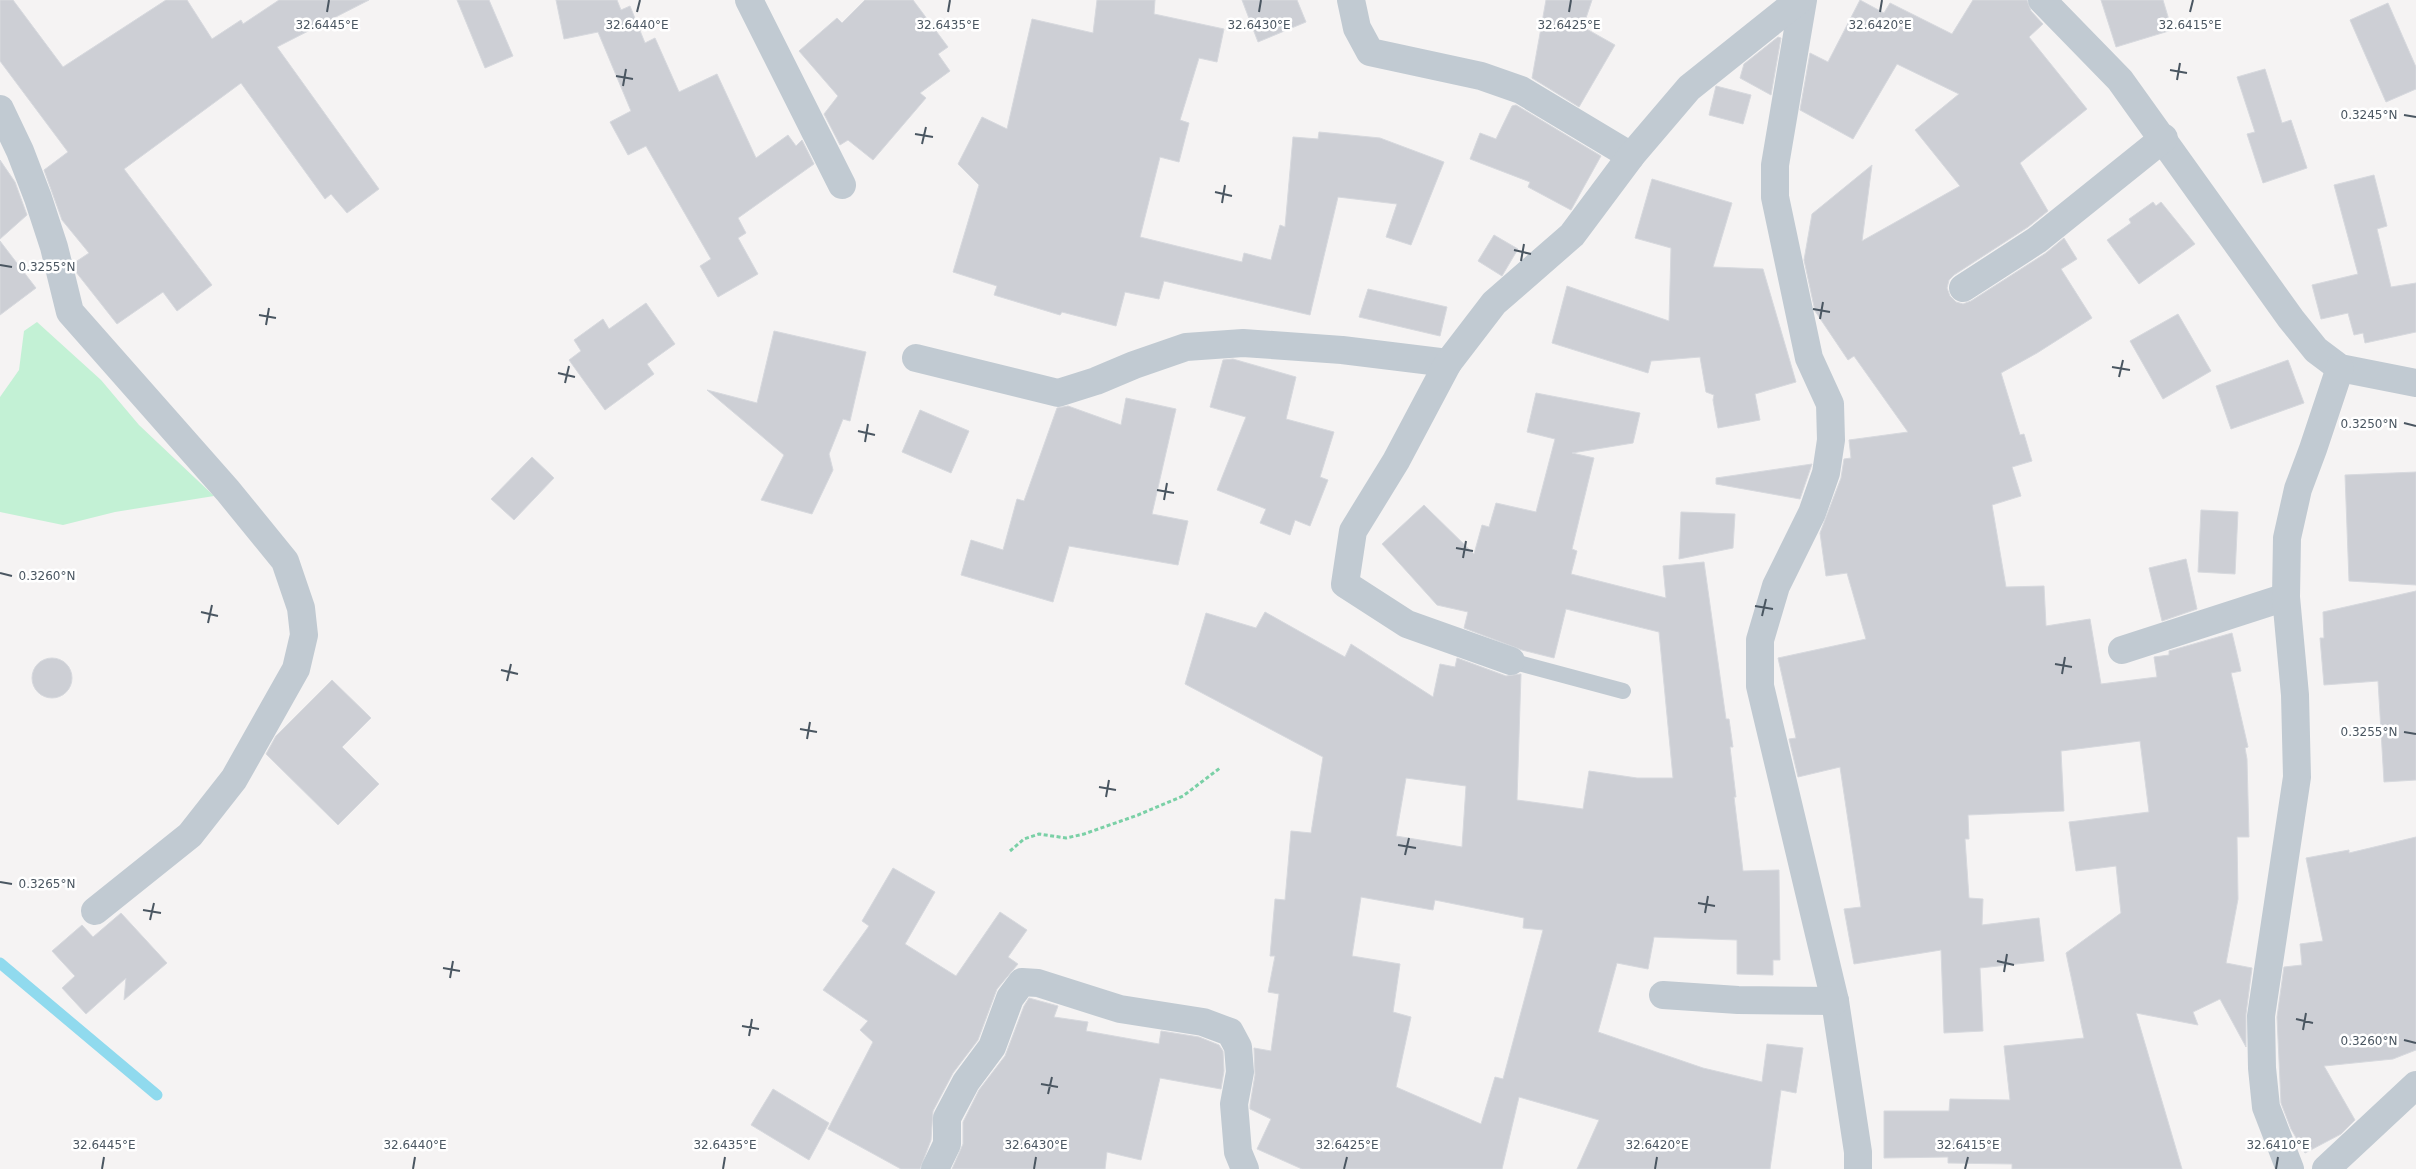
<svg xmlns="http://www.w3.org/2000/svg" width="2416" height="1169" font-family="'DejaVu Sans',sans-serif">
	<rect width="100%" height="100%" fill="#f5f3f3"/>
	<!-- green -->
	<path fill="#c3f1d5" d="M37 322 101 380 139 425 214 496 115 512 63 525 0 512V397L19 370 24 331Z"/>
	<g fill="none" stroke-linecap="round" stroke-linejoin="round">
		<!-- stream -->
		<path stroke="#90daee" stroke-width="11" d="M0 963 157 1095"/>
	</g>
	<!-- building -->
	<g fill="#cdcfd5" stroke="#d7d9de" fill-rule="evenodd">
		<path d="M0 0H13L63 67 166 0H187L212 39 241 20 243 24 279 0H369L277 47 379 189 347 213 331 194 325 199 241 83 124 169 212 285 177 311 163 292 117 324 76 272 74 263 89 253 62 220 44 170 68 152 0 61Z"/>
		<path d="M457 0H489L513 56 485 68Z"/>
		<path d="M556 0H617L621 10 630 6 645 43 655 38 679 92 717 74 756 158 788 135 796 146 802 140 814 164 738 218 746 233 738 238 758 274 718 297 700 266 711 259 646 146 628 155 610 122 631 111 598 32 564 39Z"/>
		<path d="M865 0H913L948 47 938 54 950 71 920 93 926 98 873 160 848 140 840 145 824 114 838 96 799 51 837 18 842 23Z"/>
		<path d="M1097 0H1155L1154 14 1224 29 1217 62 1199 58 1180 120 1189 123 1179 162 1160 157 1140 237 1242 262 1244 253 1271 260 1280 225 1285 227 1293 137 1318 139 1319 132 1380 138 1444 162 1411 245 1386 237 1397 204 1338 197 1310 315 1164 281 1159 299 1125 292 1116 326 1062 312 1060 315 994 295 997 286 953 272 979 185 958 164 982 117 1007 129 1032 19 1093 33Z"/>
		<path d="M1242 0H1297L1306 22 1258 42Z"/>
		<path d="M1546 0H1592L1583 27 1615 45 1579 107 1532 78Z"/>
		<path d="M1860 0 1884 13 1890 3 1952 34 1973 0H2027L2031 11 2043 24 2029 37 2087 109 2020 163 2048 211 2028 227 1954 275 1949 280 1947 288 1950 296 1956 302 1963 304 1971 301 2046 253 2064 238 2077 259 2061 269 2092 318 2037 353 2001 373 2020 435 2024 434 2032 461 2012 467 2021 496 1992 505 2006 587 2044 586 2046 626 2090 619 2101 684 2157 677 2154 657 2169 655V651L2232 633 2241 671 2231 673 2248 747 2245 748 2247 759 2249 837H2237L2238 899 2226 963 2252 968 2246 1014V1047L2220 999 2193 1012 2198 1025 2136 1013 2182 1169H2012V1164L1948 1163V1157L1884 1158V1111H1949L1950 1099 2010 1100 2004 1046 2084 1038 2066 953 2121 913 2116 866 2076 871 2069 822 2149 812 2140 741 2061 751 2064 811 1968 815 1969 839H1965L1969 898 1983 899 1982 925 2039 918 2044 961 1980 968 1983 1031 1944 1033 1941 950 1854 964 1844 909 1861 907 1840 767 1798 777 1789 739 1796 738 1778 658 1866 639 1847 573 1826 576 1820 533 1841 478 1844 459 1851 458 1849 440 1908 432 1854 356 1848 360 1815 311 1804 260 1812 214 1872 165 1862 241 1960 186 1915 130 1959 94 1897 64 1853 139 1800 110 1810 53 1828 62Z"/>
		<path d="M2101 0H2163L2172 30 2116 47Z"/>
		<path d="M2388 3 2416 67V89L2386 102 2350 20Z"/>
		<path d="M1778 37 1781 38 1771 95 1740 78 1744 64Z"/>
		<path d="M2265 69 2282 123 2291 120 2307 168 2263 183 2247 134 2255 132 2237 77Z"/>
		<path d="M1716 86 1751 95 1743 124 1709 115Z"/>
		<path d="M1516 105 1601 156 1571 210 1528 187 1530 182 1470 159 1480 133 1496 139 1512 106Z"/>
		<path d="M0 160 15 182 27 215 0 239Z"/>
		<path d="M2374 175 2387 226 2377 229 2391 287 2416 283V332L2365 343 2363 333 2354 335 2348 313 2321 319 2312 285 2358 274 2334 185Z"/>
		<path d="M1652 179 1732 203 1713 267 1763 269 1796 382 1755 394 1760 420 1718 428 1713 400 1714 395 1706 392 1700 357 1651 361 1648 373 1552 343 1567 286 1669 321 1671 248 1635 238Z"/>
		<path d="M2153 202 2156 206 2161 202 2195 244 2139 284 2107 240 2131 223 2129 219Z"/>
		<path d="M1494 235 1518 249 1502 276 1478 261Z"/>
		<path d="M0 241 36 288 0 315Z"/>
		<path d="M1368 289 1447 307 1440 336 1359 317Z"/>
		<path d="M646 303 675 344 647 364 654 374 605 410 569 360 581 351 574 340 603 319 609 329Z"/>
		<path d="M2178 314 2211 371 2163 399 2130 341Z"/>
		<path d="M774 331 866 352 850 421 843 419 829 454 833 470 812 514 761 500 784 455 707 390 757 403Z"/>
		<path d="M1233 359 1296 377 1286 419 1334 432 1320 477 1328 480 1310 526 1295 520 1290 535 1260 523 1266 509 1217 490 1246 417 1210 407 1223 360Z"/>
		<path d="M2288 360 2304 403 2231 429 2216 386Z"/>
		<path d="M1536 393 1640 413 1633 443 1572 453 1594 458 1572 549 1577 551 1571 574 1666 598 1663 566 1704 562 1726 719H1729L1733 747H1730L1736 797H1734L1743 871 1779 870 1780 960H1773V975L1737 974V940L1654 937 1648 969 1617 963 1598 1032 1703 1068 1762 1082 1767 1044 1803 1048 1796 1093 1781 1090 1770 1169H1577L1599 1120 1519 1097 1502 1169H1302L1257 1149 1271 1119 1250 1109V1105L1255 1075 1254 1048 1271 1051 1279 994 1268 992 1275 956H1270L1275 899 1285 900 1291 831 1311 833 1323 757 1185 684 1206 613 1256 628 1265 612 1345 657 1351 644 1433 697 1440 664 1455 667 1457 658 1506 676 1521 674 1517 800 1583 809 1589 771 1637 778H1673L1659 632 1566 609 1554 658 1522 650 1464 628 1468 612 1437 605 1382 544 1424 505 1474 554 1482 525 1489 527 1496 503 1536 512 1555 439 1527 432ZM1406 778 1466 786 1462 847 1396 836ZM1361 897 1433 910 1435 900 1524 918 1523 928 1543 930 1503 1079 1495 1077 1481 1124 1396 1087 1411 1017 1393 1012 1400 964 1352 956Z"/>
		<path d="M1126 398 1176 409 1152 514 1188 521 1178 565 1069 546 1053 602 961 575 971 540 1003 550 1017 499 1024 501 1057 408 1068 406 1121 425Z"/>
		<path d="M920 410 969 431 951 473 902 452Z"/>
		<path d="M532 457 554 478 514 520 491 499Z"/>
		<path d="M1812 464 1800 499 1716 484V478Z"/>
		<path d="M2416 472V585L2349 581 2345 475Z"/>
		<path d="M2201 510 2238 512 2235 574 2198 572Z"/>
		<path d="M1681 512 1735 514 1733 548 1679 559Z"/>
		<path d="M2186 559 2197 609 2162 621 2149 568Z"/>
		<path d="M2416 591V780L2384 782 2378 681 2324 685 2320 638H2324L2323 612Z"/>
		<circle cx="52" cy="678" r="20"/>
		<path d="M332 680 371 718 342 747 379 784 338 825 266 754 276 736Z"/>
		<path d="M2416 837V1050L2393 1059 2324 1066 2355 1120 2341 1134 2305 1153 2291 1129 2281 1103 2277 1017 2284 967 2302 965 2300 944 2323 941 2306 858 2349 850V853Z"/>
		<path d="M893 868 935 892 905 944 956 976 1000 912 1027 930 1008 957 1018 964 997 989 978 1040 953 1073 933 1111 931 1140 920 1169H901L828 1129 873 1042 860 1030 868 1021 823 990 869 926 862 921Z"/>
		<path d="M121 913 167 963 124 1000 126 978 86 1014 62 988 75 976 52 951 82 925 93 937Z"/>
		<path d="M1029 998 1058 1006 1054 1017 1088 1022 1086 1031 1159 1044 1161 1031 1199 1037 1219 1045 1223 1051 1224 1071 1221 1089 1160 1078 1141 1160 1107 1152 1105 1169H952L963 1144V1122L979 1090 1005 1056 1024 1006Z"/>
		<path d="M773 1089 829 1123 809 1160 751 1125Z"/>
	</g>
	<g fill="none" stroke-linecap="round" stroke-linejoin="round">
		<!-- path -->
		<path stroke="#7ad0a6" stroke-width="3" stroke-dasharray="4 2.5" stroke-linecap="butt" d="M1010 851 1024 839 1039 834 1066 838 1084 834 1138 815 1183 796 1220 768"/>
		<!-- lane -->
		<path stroke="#c1cad2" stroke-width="16" d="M1511 661 1623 691"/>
		<!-- street -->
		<g stroke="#c1cad2" stroke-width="28">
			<path d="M749 0 842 185"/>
			<path d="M1351 0 1357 28 1370 52 1481 76 1521 90 1631 156"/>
			<path d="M1803 0 1775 165V197L1809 358 1830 404 1831 440 1826 473 1812 513 1776 586 1760 640V686L1835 1001 1858 1152V1169"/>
			<path d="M2042 0 2120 80 2291 319 2316 350 2340 368 2416 383"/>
			<path d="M0 109 20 151 38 198 54 247 70 312 228 491 285 561 301 608 304 635 296 669 234 779 190 835 95 911"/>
			<path d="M1963 288 2037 240 2164 138"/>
			<path d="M916 358 1058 393 1096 381 1134 365 1186 347 1243 343 1342 350 1448 363"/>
			<path d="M2122 650 2286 597"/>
			<path d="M1511 661 1407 624 1345 584 1353 531 1396 461 1448 363 1494 303 1572 235 1631 156 1689 88 1799 0"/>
			<path d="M1663 995 1738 1000 1835 1001"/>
			<path d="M935 1169 947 1144V1118L966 1082 992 1047 1010 998 1022 982 1038 983 1120 1009 1203 1022 1230 1032 1238 1047 1240 1072 1234 1104 1238 1152 1245 1169"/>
			<path d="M2290 1169 2266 1107 2262 1068 2261 1016 2297 777 2295 695 2286 597 2287 538 2298 489 2313 449 2340 368"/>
			<path d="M2326 1169 2416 1085"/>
		</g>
	</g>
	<!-- ticks -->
	<path fill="none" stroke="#4a5661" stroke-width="2" d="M327 12 329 0M637 12 640 0M948 12 950 0M1259 12 1261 0M1569 12 1571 0M1880 12 1882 0M2190 12 2193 0M2170 70 2187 73M616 76 633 79M2177 80 2180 63M623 86 626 69M2404 115 2416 117M915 134 933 137M922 144 926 127M1215 192 1232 196M1222 203 1225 185M1514 250 1531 254M1521 261 1524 244M0 265 12 267M1813 309 1830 312M259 315 276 318M1820 319 1823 302M266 325 269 308M2112 367 2130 370M558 373 575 377M2119 377 2123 360M565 383 569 366M2404 423 2416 426M858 431 875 435M865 442 868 424M1157 490 1174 493M1164 500 1167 483M1456 548 1473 551M1463 558 1466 541M0 573 12 576M1755 606 1773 609M201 612 218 616M1762 616 1766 599M208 623 212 605M2055 664 2072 667M501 670 518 674M2062 674 2065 657M507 681 511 664M800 729 817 732M2404 732 2416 734M807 739 810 722M1099 787 1116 790M1106 797 1109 780M1398 845 1416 848M1405 855 1409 838M0 882 12 884M1698 903 1715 906M143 910 161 913M1705 913 1708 896M150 920 154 903M1997 961 2014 965M443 968 460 971M2004 972 2007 954M450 978 453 961M2296 1019 2313 1023M742 1026 759 1029M2303 1030 2306 1013M749 1036 752 1019M2404 1040 2416 1043M1041 1084 1058 1087M1048 1094 1052 1077M102 1169 104 1157M413 1169 415 1157M723 1169 725 1157M1034 1169 1036 1157M1344 1169 1347 1157M1655 1169 1657 1157M1965 1169 1968 1157M2276 1169 2278 1157"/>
	<g font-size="12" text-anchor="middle" fill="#4a5661" stroke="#fff" stroke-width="5" stroke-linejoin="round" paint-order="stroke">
		<text x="327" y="29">32.6445°E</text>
		<text x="637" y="29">32.6440°E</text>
		<text x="948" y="29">32.6435°E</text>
		<text x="1259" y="29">32.6430°E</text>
		<text x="1569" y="29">32.6425°E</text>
		<text x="1880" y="29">32.6420°E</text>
		<text x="2190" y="29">32.6415°E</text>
		<text x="2369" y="119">0.3245°N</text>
		<text x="47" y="271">0.3255°N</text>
		<text x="2369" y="428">0.3250°N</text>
		<text x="47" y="580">0.3260°N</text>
		<text x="2369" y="736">0.3255°N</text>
		<text x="47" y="888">0.3265°N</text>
		<text x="2369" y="1045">0.3260°N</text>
		<text x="104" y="1149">32.6445°E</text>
		<text x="415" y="1149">32.6440°E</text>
		<text x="725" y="1149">32.6435°E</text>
		<text x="1036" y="1149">32.6430°E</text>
		<text x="1347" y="1149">32.6425°E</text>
		<text x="1657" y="1149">32.6420°E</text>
		<text x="1968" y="1149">32.6415°E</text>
		<text x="2278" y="1149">32.6410°E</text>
	</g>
</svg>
